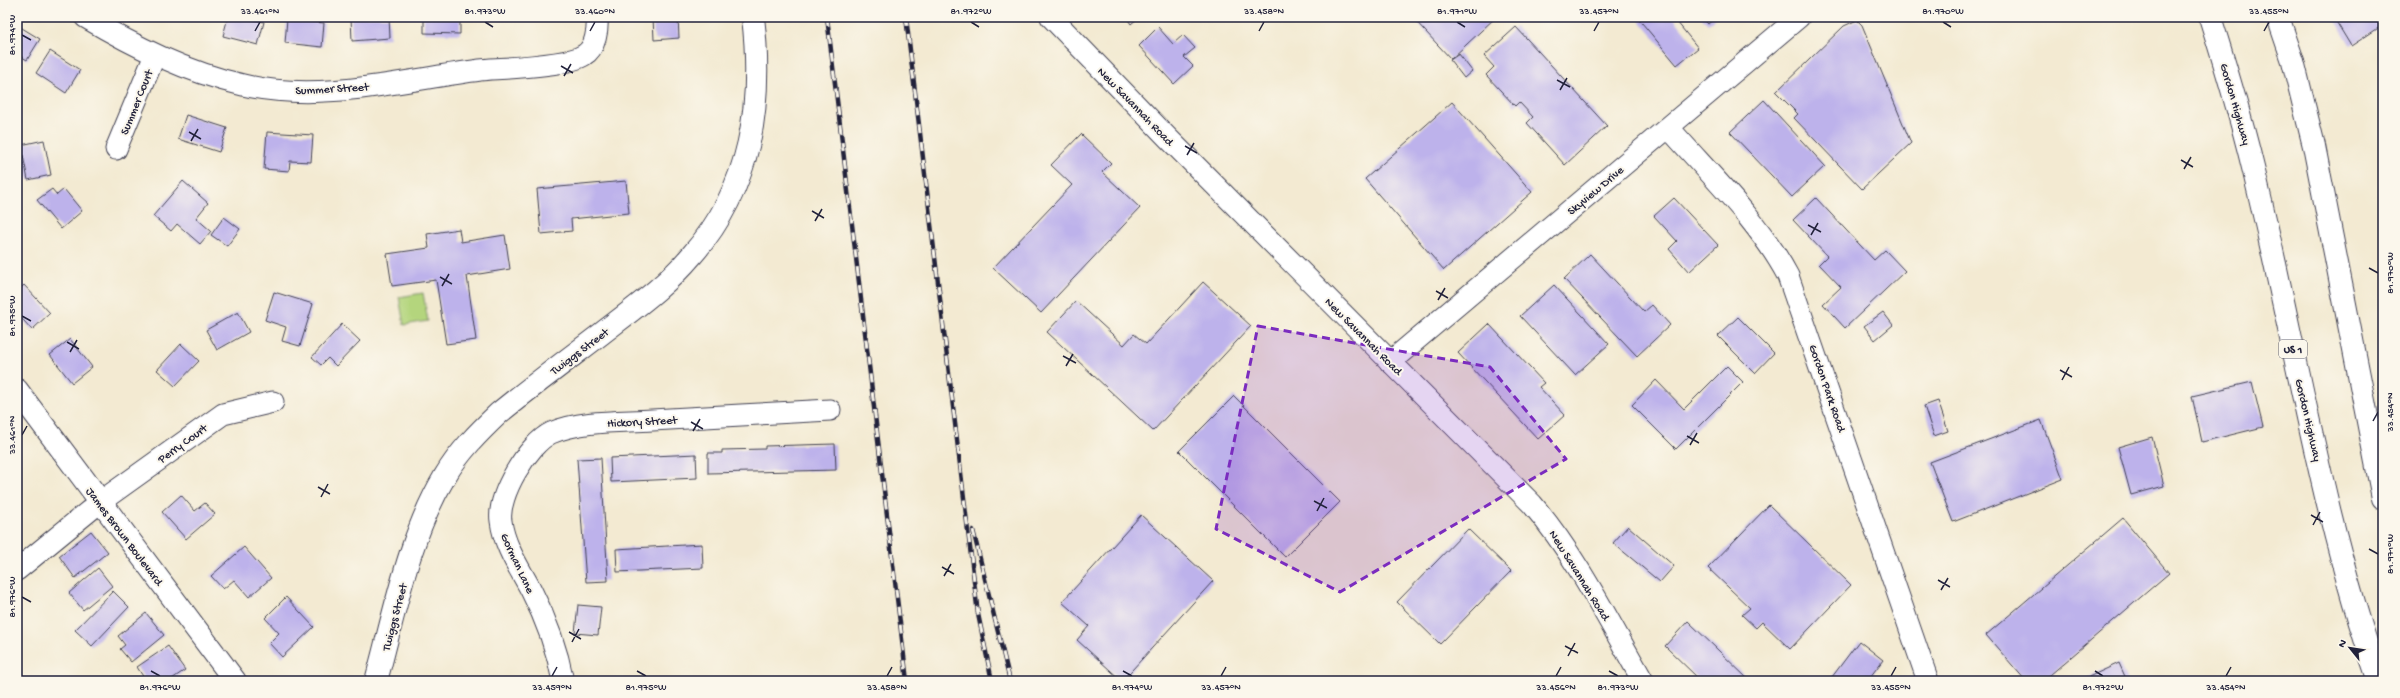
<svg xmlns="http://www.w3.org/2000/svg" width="2400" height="698" font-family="'Gochi Hand',sans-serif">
	<rect width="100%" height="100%" fill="#fbf7ec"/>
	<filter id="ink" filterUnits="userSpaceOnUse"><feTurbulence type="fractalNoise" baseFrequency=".025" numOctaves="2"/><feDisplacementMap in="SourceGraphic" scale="8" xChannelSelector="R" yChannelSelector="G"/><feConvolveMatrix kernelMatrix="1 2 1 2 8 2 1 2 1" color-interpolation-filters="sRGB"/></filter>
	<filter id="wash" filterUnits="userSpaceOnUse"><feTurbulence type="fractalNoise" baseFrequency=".012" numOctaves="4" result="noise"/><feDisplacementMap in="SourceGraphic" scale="16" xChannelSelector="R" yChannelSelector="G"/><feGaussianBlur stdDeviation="0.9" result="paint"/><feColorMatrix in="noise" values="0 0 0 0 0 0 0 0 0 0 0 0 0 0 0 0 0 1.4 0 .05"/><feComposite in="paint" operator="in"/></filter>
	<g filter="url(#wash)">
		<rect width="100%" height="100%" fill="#f3ead2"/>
		<!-- green -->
		<path fill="#b4d57d" stroke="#6b7c5c" d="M423 293 428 321 404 325 399 297Z"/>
		<g id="blocks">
			<!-- building -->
			<g fill="#bdb2eb">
				<path d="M228 17H243L264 22 258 45 223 36Z"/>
				<path d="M351 17H389L390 38 352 41Z"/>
				<path d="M424 17H460V34L424 33Z"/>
				<path d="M653 17H678L679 38 654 40Z"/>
				<path d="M1126 17H1139L1131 24Z"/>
				<path d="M1412 17H1496L1451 59Z"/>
				<path d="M1637 17H1673L1698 48 1677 65Z"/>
				<path d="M1701 17H1716L1708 24Z"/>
				<path d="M2336 17H2383V25L2351 46 2334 18Z"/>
				<path d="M287 19 324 23 322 47 285 43Z"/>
				<path d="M1857 20 1862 25 1911 143 1862 189 1794 118 1798 114 1776 92 1844 26Z"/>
				<path d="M17 25 40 39 27 60 17 54Z"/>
				<path d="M1158 27 1173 44 1183 35 1195 48 1184 57 1193 66 1174 84 1139 46Z"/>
				<path d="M1516 27 1607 126 1565 165 1527 123 1533 117 1519 102 1515 106 1486 75 1494 67 1484 56Z"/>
				<path d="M50 51 80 70 66 93 36 73Z"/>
				<path d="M1459 54 1472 71 1464 78 1450 60Z"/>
				<path d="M1764 100 1825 166 1792 197 1730 132Z"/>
				<path d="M1452 102 1532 192 1444 270 1365 179Z"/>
				<path d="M186 115 227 128 219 152 178 139Z"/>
				<path d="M267 132 313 135 311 162 290 161 289 171 264 169Z"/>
				<path d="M1081 134 1111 163 1102 172 1140 208 1041 313 993 268 1072 185 1051 165Z"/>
				<path d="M44 140 51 175 28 180 21 145Z"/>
				<path d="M183 181 208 203 196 218 211 231 200 244 177 224 171 231 153 216Z"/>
				<path d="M626 181 629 213 571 219 572 231 541 234 537 189Z"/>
				<path d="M52 189 57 195 64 189 82 211 61 229 37 200Z"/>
				<path d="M1674 198 1718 245 1689 272 1669 249 1677 241 1654 216Z"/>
				<path d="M1816 198 1874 260 1885 250 1905 271 1845 328 1823 304 1841 287 1819 264 1827 256 1793 220Z"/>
				<path d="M224 217 240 229 227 246 211 235Z"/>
				<path d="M459 229 461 242 505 235 510 269 467 276 476 340 446 344 436 280 392 286 387 254 429 248 427 234Z"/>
				<path d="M1590 254 1644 312 1652 305 1670 325 1637 356 1564 279Z"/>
				<path d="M1203 282 1251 326 1153 431 1047 332 1076 301 1124 345 1134 334 1146 344Z"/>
				<path d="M24 285 50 313 32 330 17 313V292Z"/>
				<path d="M1554 285 1609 344 1575 375 1520 316Z"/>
				<path d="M274 292 313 304 300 346 282 341 286 327 265 320Z"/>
				<path d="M238 312 249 332 217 350 206 330Z"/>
				<path d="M1883 312 1893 325 1875 340 1864 326Z"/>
				<path d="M1738 317 1774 353 1755 373 1718 336Z"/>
				<path d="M342 324 360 341 336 366 328 358 321 365 312 357Z"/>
				<path d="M1489 324 1544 383 1539 387 1565 415 1538 439 1458 353Z"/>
				<path d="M70 339 92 367 72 383 50 355Z"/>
				<path d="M181 344 199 361 175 386 157 370Z"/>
				<path d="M1727 366 1743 382 1676 449 1632 405 1656 380 1684 409Z"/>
				<path d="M2252 382 2263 427 2202 442 2192 396Z"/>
				<path d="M1234 396 1340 502 1285 557 1179 451Z"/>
				<path d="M1938 401 1948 431 1934 436 1924 406Z"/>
				<path d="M2041 420 2063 479 1953 522 1930 462Z"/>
				<path d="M2152 437 2164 486 2131 495 2118 447Z"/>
				<path d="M835 444 836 470 708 473V453H722V450L765 449V446Z"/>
				<path d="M696 454 697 478 611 482 610 458Z"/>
				<path d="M601 458 608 581 586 582 577 459Z"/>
				<path d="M181 495 195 511 205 503 215 514 186 539 162 512Z"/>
				<path d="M1769 505 1851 585 1790 649 1762 622 1756 628 1742 615 1750 608 1708 568Z"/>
				<path d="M1141 515 1213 581 1122 681 1077 640 1089 626 1062 602Z"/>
				<path d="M2123 518 2169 573 2043 681H2026L1986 635Z"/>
				<path d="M1628 526 1674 566 1660 582 1613 543Z"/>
				<path d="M1468 529 1511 571 1440 644 1397 602Z"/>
				<path d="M91 531 108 552 75 578 59 556Z"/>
				<path d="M702 544 703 568 617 572 616 549Z"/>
				<path d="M244 547 271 578 249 597 234 580 223 589 211 576Z"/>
				<path d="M98 568 112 586 83 610 69 593Z"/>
				<path d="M113 591 129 607 92 646 75 630Z"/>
				<path d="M286 597 314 627 282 657 269 643 279 633 265 618Z"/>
				<path d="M578 605 601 607 598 635 575 633Z"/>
				<path d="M146 613 164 635 131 662 120 649 125 645 118 636Z"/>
				<path d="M1688 621 1750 681H1701L1665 646Z"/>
				<path d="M1859 641 1883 660 1867 681H1829Z"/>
				<path d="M168 646 185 670 169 681H146L137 667Z"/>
				<path d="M2119 663 2127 681H2080Z"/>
			</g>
		</g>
	</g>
	<g filter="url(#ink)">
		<use href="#blocks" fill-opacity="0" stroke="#414052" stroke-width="1"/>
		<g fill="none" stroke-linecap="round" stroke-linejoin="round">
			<!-- minor casing -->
			<g stroke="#414052" stroke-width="23">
				<g id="minor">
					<path d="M85 17C134 46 186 72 243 85 320 103 403 80 480 70 503 68 568 66 584 55 596 48 598 29 597 17"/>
					<path d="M1051 17 1168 138 1532 504C1577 557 1608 620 1643 681"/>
					<path d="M1669 128C1710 175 1759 221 1788 276L1928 681"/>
					<path d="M116 149 155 55"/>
					<path d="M1390 362 1799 17"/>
					<path d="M17 570 100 502 223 414 273 402"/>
					<path d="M563 681C557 649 546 619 531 590 520 569 504 546 501 521 497 496 528 444 551 433 581 420 620 422 652 420 711 417 771 413 830 410"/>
				</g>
			</g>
			<!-- tertiary casing -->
			<g stroke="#414052" stroke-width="24">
				<path id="tertiary" d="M17 390 235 681"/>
			</g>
			<!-- secondary casing -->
			<g stroke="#414052" stroke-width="24">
				<path id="secondary" d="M376 681C395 612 408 538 445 476 459 452 479 432 499 413 532 386 567 360 601 334 633 309 666 286 692 255 752 187 763 103 753 17"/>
			</g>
			<!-- trunk casing -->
			<g stroke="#414052" stroke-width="24">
				<g id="trunk">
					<path d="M2210 17C2228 74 2245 131 2258 189 2297 353 2323 521 2379 681"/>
					<path d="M2278 17 2293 61 2314 146 2383 498"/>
				</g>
			</g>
			<!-- minor -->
			<use href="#minor" stroke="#fff" stroke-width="21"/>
			<!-- tertiary -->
			<use href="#tertiary" stroke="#fff" stroke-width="22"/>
			<!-- secondary -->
			<use href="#secondary" stroke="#fff" stroke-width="22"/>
			<!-- trunk -->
			<use href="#trunk" stroke="#fff" stroke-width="22"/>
			<!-- rail casing -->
			<g stroke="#22223b" stroke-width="4.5">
				<g id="rail">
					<path d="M827 17 907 681"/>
					<path d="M906 17 978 614 992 681"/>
					<path d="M973 530 1010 681"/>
				</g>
			</g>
			<!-- rail -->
			<use href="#rail" stroke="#fbf7ec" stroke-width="3" stroke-dasharray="9" stroke-linecap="butt"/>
		</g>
	</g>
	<!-- marked area -->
	<path fill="#7b2cbf" fill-opacity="0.2" stroke="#7b2cbf" stroke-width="3" stroke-dasharray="8 5" stroke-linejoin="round" d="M1258 326 1490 367 1566 459 1340 592 1216 529Z"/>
	<!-- ticks -->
	<path fill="none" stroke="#22223b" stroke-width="1.5" d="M485 22 493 27M971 22 979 27M1457 22 1465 27M1943 22 1951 27M255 31 260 22M590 31 595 22M1259 31 1264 22M1594 31 1599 22M2264 31 2269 22M22 35 31 40M561 66 573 73M564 76 571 64M1557 80 1570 87M1560 90 1567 78M189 132 201 139M191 141 198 129M1185 146 1197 153M1187 155 1194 143M2181 160 2193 167M2184 169 2191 157M812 211 824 218M815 221 822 209M1808 225 1821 232M1811 235 1818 223M2369 268 2378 273M440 277 452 284M442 286 449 274M1436 291 1448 298M1438 300 1445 288M22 316 31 321M67 342 79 349M70 352 77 340M1063 356 1076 363M1066 366 1073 354M2060 370 2072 377M2062 380 2069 367M2373 421 2378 412M691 422 703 429M693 431 700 419M22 435 27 426M1687 436 1699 443M1690 445 1697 433M318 487 330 494M321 497 328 484M1314 501 1327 508M1317 511 1324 498M2311 515 2323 522M2313 525 2320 512M2369 549 2378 554M942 567 954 574M944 576 951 564M1938 580 1950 587M1941 590 1948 578M22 597 31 602M569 632 581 639M572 642 579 629M1565 646 1578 653M1568 656 1575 643M151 671 160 676M637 671 646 676M1123 671 1132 676M1609 671 1618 676M2095 671 2103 676M552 676 557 667M887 676 892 667M1221 676 1226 667M1556 676 1561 667M1891 676 1896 667M2226 676 2231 667"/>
	<g text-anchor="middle" stroke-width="4" stroke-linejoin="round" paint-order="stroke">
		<!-- shield labels -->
		<rect fill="#fbf7ec" stroke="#636270" stroke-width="1" x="2279" y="340" width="28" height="18" rx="3"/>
		<g font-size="11" font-weight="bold" fill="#22223b">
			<text x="2293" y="353">US 1</text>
		</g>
		<!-- street labels -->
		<g font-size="12" fill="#22223b" stroke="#fbf7ec">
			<text transform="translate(332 88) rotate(-3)" y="4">Summer Street</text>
			<text transform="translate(136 102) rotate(-68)" y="4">Summer Court</text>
			<text transform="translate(2236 104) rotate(74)" y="4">Gordon Highway</text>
			<text transform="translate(1136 106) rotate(46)" y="4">New Savannah Road</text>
			<text transform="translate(1595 190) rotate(-40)" y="4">Skyview Drive</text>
			<text transform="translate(1364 336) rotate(45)" y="4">New Savannah Road</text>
			<text transform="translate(579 351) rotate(-37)" y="4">Twiggs Street</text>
			<text transform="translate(1828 388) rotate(71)" y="4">Gordon Park Road</text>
			<text transform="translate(2309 420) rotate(77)" y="4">Gordon Highway</text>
			<text transform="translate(642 421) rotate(-3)" y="4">Hickory Street</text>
			<text transform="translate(182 443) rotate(-36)" y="4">Perry Court</text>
			<text transform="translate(125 536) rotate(53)" y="4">James Brown Boulevard</text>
			<text transform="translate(518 563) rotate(65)" y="4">Gorman Lane</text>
			<text transform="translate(1580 575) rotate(58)" y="4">New Savannah Road</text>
			<text transform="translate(394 617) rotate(-75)" y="4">Twiggs Street</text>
		</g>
	</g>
	<!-- margin -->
	<rect width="2400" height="698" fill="none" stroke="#fbf7ec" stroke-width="44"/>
	<!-- north arrow -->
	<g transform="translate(2350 648) rotate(300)" stroke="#fbf7ec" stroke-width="3" paint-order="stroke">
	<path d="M0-3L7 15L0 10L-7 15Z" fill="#22223b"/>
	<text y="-6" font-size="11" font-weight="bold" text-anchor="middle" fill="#22223b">N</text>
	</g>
	<rect x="22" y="22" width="2356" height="654" fill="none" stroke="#22223b" stroke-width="1.5"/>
	<g font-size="10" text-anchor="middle" fill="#22223b">
		<text x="260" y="14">33.461°N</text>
		<text x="485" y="14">81.973°W</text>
		<text x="595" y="14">33.460°N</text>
		<text x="971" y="14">81.972°W</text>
		<text x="1264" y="14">33.458°N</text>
		<text x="1457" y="14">81.971°W</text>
		<text x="1599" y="14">33.457°N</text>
		<text x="1943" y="14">81.970°W</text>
		<text x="2269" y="14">33.455°N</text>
		<text transform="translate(11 35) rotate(-90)" y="4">81.974°W</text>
		<text transform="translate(2389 273) rotate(-90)" y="4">81.970°W</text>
		<text transform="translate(11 316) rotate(-90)" y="4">81.975°W</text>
		<text transform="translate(2389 412) rotate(-90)" y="4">33.454°N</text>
		<text transform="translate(11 435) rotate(-90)" y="4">33.461°N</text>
		<text transform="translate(2389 554) rotate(-90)" y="4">81.971°W</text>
		<text transform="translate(11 597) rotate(-90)" y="4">81.976°W</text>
		<text x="160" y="690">81.976°W</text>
		<text x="552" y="690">33.459°N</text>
		<text x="646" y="690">81.975°W</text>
		<text x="887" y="690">33.458°N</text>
		<text x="1132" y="690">81.974°W</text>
		<text x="1221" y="690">33.457°N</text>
		<text x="1556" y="690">33.456°N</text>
		<text x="1618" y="690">81.973°W</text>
		<text x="1891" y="690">33.455°N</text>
		<text x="2103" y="690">81.972°W</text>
		<text x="2226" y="690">33.454°N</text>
	</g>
</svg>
